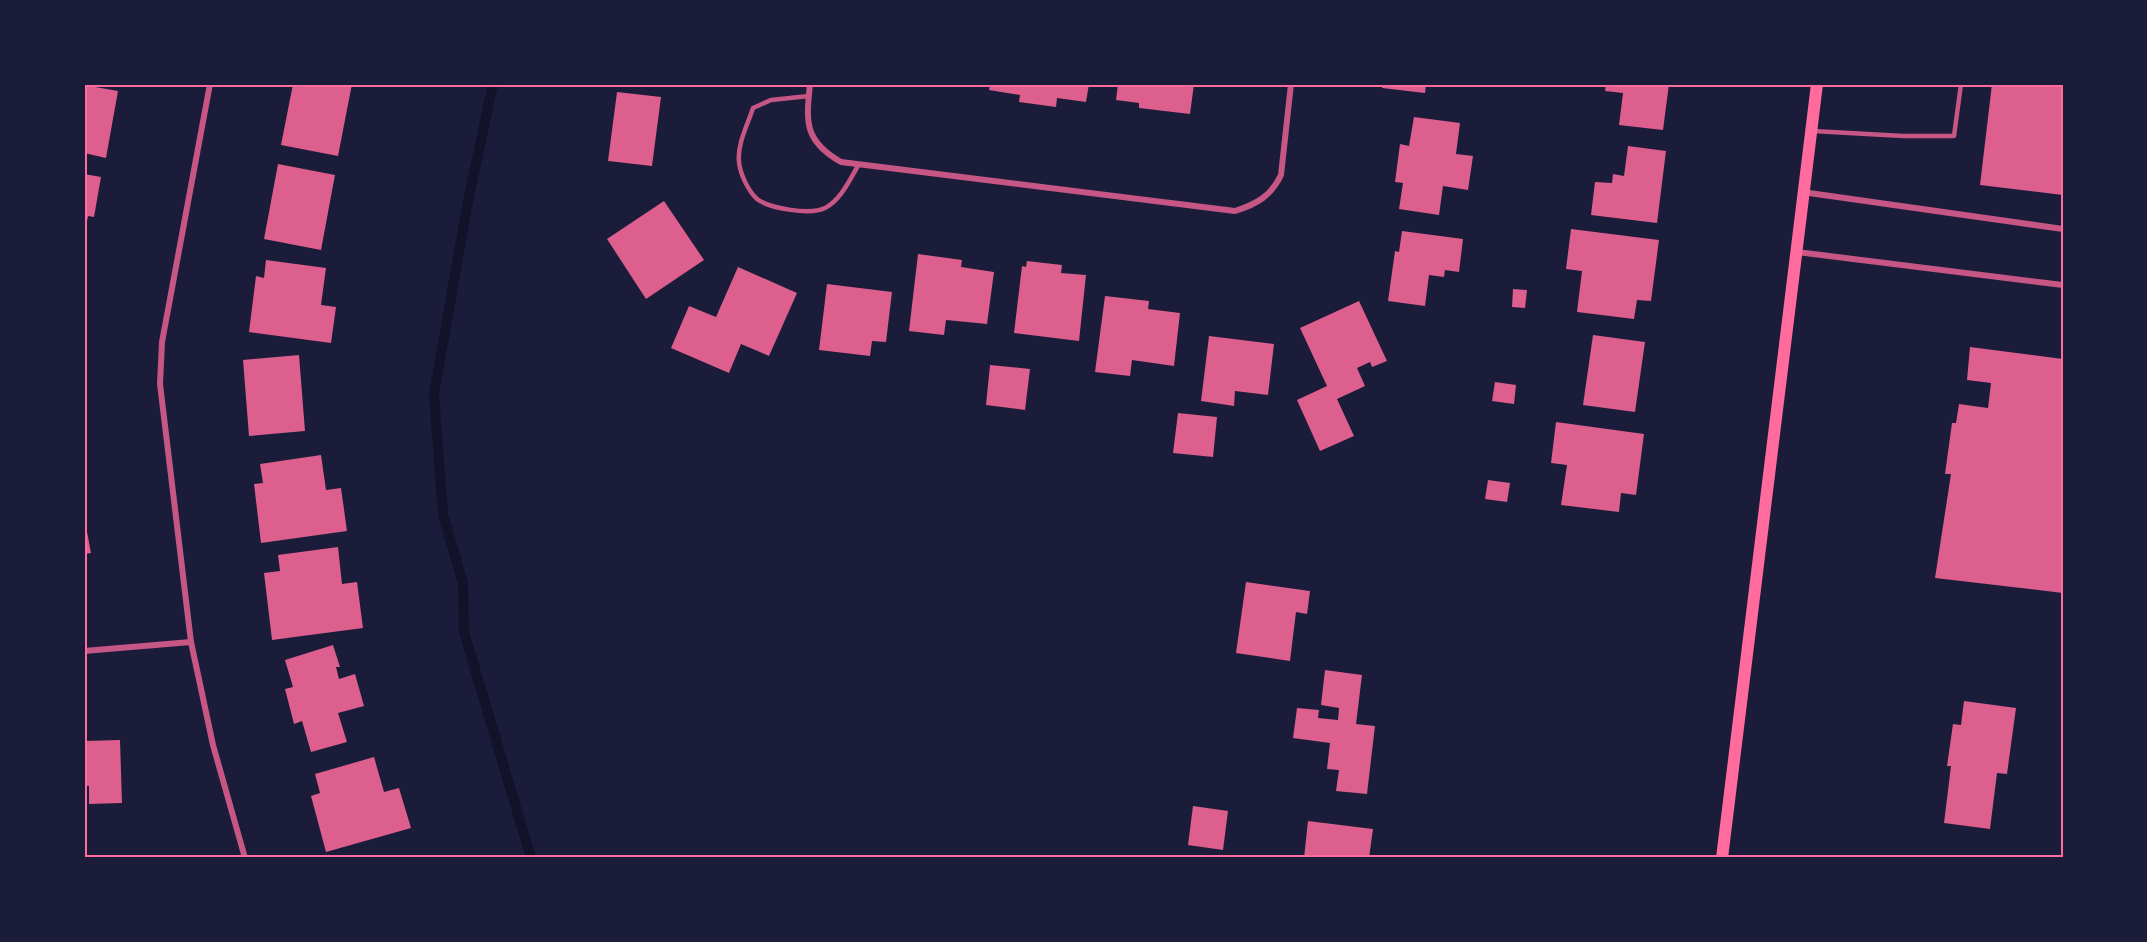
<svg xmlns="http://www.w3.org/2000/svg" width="2147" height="942" font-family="Manrope,sans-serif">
	<rect width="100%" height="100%" fill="#1b1b3a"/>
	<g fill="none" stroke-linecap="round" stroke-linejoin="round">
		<!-- stream -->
		<path stroke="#12122b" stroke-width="10" d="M493 84 468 201 434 394 443 515 463 583 464 632 531 858"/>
	</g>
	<!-- building -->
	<g fill="#dd5f8e">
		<path d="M293 84H352L338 156 281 145Z"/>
		<path d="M990 84H1089L1086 102 1057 98 1056 107 1019 102 1020 95 989 90Z"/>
		<path d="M1118 84H1194L1190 114 1139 108V103L1116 100Z"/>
		<path d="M1382 84H1426L1425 93 1382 88Z"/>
		<path d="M1606 84H1669L1663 130 1619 125 1623 93 1605 91Z"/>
		<path d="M1992 84H2063V195L1980 185Z"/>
		<path d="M84 85 118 91 106 158 84 153Z"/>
		<path d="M617 92 661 97 652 166 608 161Z"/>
		<path d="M1414 117 1460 123 1456 154 1473 156 1468 190 1443 186 1439 215 1399 209 1403 183 1395 182 1400 144 1409 146Z"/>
		<path d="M1628 146 1666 151 1657 223 1591 215 1595 182 1612 183 1613 174 1624 176Z"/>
		<path d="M278 164 335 175 321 250 264 239Z"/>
		<path d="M84 174 101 177 94 217 88 216 85 231Z"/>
		<path d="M664 201 704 260 646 299 607 239Z"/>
		<path d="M1571 229 1659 240 1651 301 1637 300 1634 319 1577 312 1582 271 1566 269Z"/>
		<path d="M1402 231 1463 239 1459 272 1445 270 1444 277 1429 275 1425 306 1388 301 1395 251 1399 252Z"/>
		<path d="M918 254 962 260 961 267 994 272 987 324 946 320 944 335 909 331Z"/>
		<path d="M266 260 326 268 321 305 336 307 331 343 249 332 256 276 264 278Z"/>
		<path d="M1027 261 1062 265 1061 273 1086 275 1079 341 1014 333 1022 266 1026 267Z"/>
		<path d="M738 267 797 293 769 356 741 344 729 373 671 348 689 306 716 317Z"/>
		<path d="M827 284 892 292 886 342 872 341 870 356 819 350Z"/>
		<path d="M1513 289 1527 290 1525 308 1512 307Z"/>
		<path d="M1105 296 1149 301 1148 309 1180 313 1174 366 1132 360 1130 376 1095 372Z"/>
		<path d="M1359 301 1387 361 1372 367 1370 362 1357 368 1365 386 1337 399 1354 436 1320 451 1297 400 1327 386 1300 328Z"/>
		<path d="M1593 335 1645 342 1635 412 1583 405Z"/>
		<path d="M1209 336 1274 344 1268 395 1235 391 1234 406 1201 401Z"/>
		<path d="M1970 347 2063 359V593L1935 578 1951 474H1945L1952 423H1956L1959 404 1988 408 1991 383 1967 380Z"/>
		<path d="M299 355 305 431 249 436 243 360Z"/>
		<path d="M990 365 1030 369 1025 410 986 405Z"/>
		<path d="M1495 382 1516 385 1514 404 1492 401Z"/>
		<path d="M1178 413 1217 417 1213 457 1173 453Z"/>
		<path d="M1556 422 1644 434 1636 495 1621 493 1619 512 1561 505 1567 465 1551 463Z"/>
		<path d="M321 455 326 490 341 488 347 531 261 543 254 484 263 483 260 464Z"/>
		<path d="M1488 480 1510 483 1507 502 1485 499Z"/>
		<path d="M84 516 91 553 84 554Z"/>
		<path d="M338 547 342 584 357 582 363 628 272 640 264 573 280 571 278 555Z"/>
		<path d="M1246 582 1310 591 1307 614 1296 612 1290 661 1236 653Z"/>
		<path d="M333 645 340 667H336L339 679 355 674 364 706 338 713 347 742 311 752 302 721 294 724 285 689 293 687 285 660Z"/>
		<path d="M1325 670 1362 675 1356 724 1375 726 1367 794 1336 791 1339 770 1327 769 1330 743 1293 738 1297 708 1319 710 1318 718 1338 720 1339 708 1321 705Z"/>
		<path d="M1964 701 2016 708 2007 774 1997 773 1990 829 1944 823 1951 766H1947L1953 724 1961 725Z"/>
		<path d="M120 740 122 803 89 804V786H84V741Z"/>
		<path d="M374 757 384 792 399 788 411 828 326 852 311 796 320 793 315 774Z"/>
		<path d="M1193 806 1228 811 1223 850 1188 845Z"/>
		<path d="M1308 821 1373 829 1369 858H1304Z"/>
	</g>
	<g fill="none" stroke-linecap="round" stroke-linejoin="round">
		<!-- service -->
		<g stroke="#c65784" stroke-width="4.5">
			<path d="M809 96 771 100 753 108C748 124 737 144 739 162 740 173 748 191 757 199 770 209 811 215 825 208 841 200 850 179 859 164"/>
			<path d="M1813 131 1903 136H1954L1961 84"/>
		</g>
		<!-- minor -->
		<g stroke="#c65784" stroke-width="6">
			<path d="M210 84 162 342 160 384 191 642 213 745 245 858"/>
			<path d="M810 84C806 122 804 141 841 162L1235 211C1257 204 1271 196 1281 175L1291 84"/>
			<path d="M1802 192 2063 229"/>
			<path d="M1797 252 2063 285"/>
			<path d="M84 651 191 642"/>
		</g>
		<!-- secondary -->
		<path stroke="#ff6b9d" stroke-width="12" d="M1722 858 1817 84"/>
	</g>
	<!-- border -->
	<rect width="2147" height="942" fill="none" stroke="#1b1b3a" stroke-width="171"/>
	<rect x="86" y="86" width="1976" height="770" fill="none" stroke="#ff6b9d" stroke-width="2"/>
</svg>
